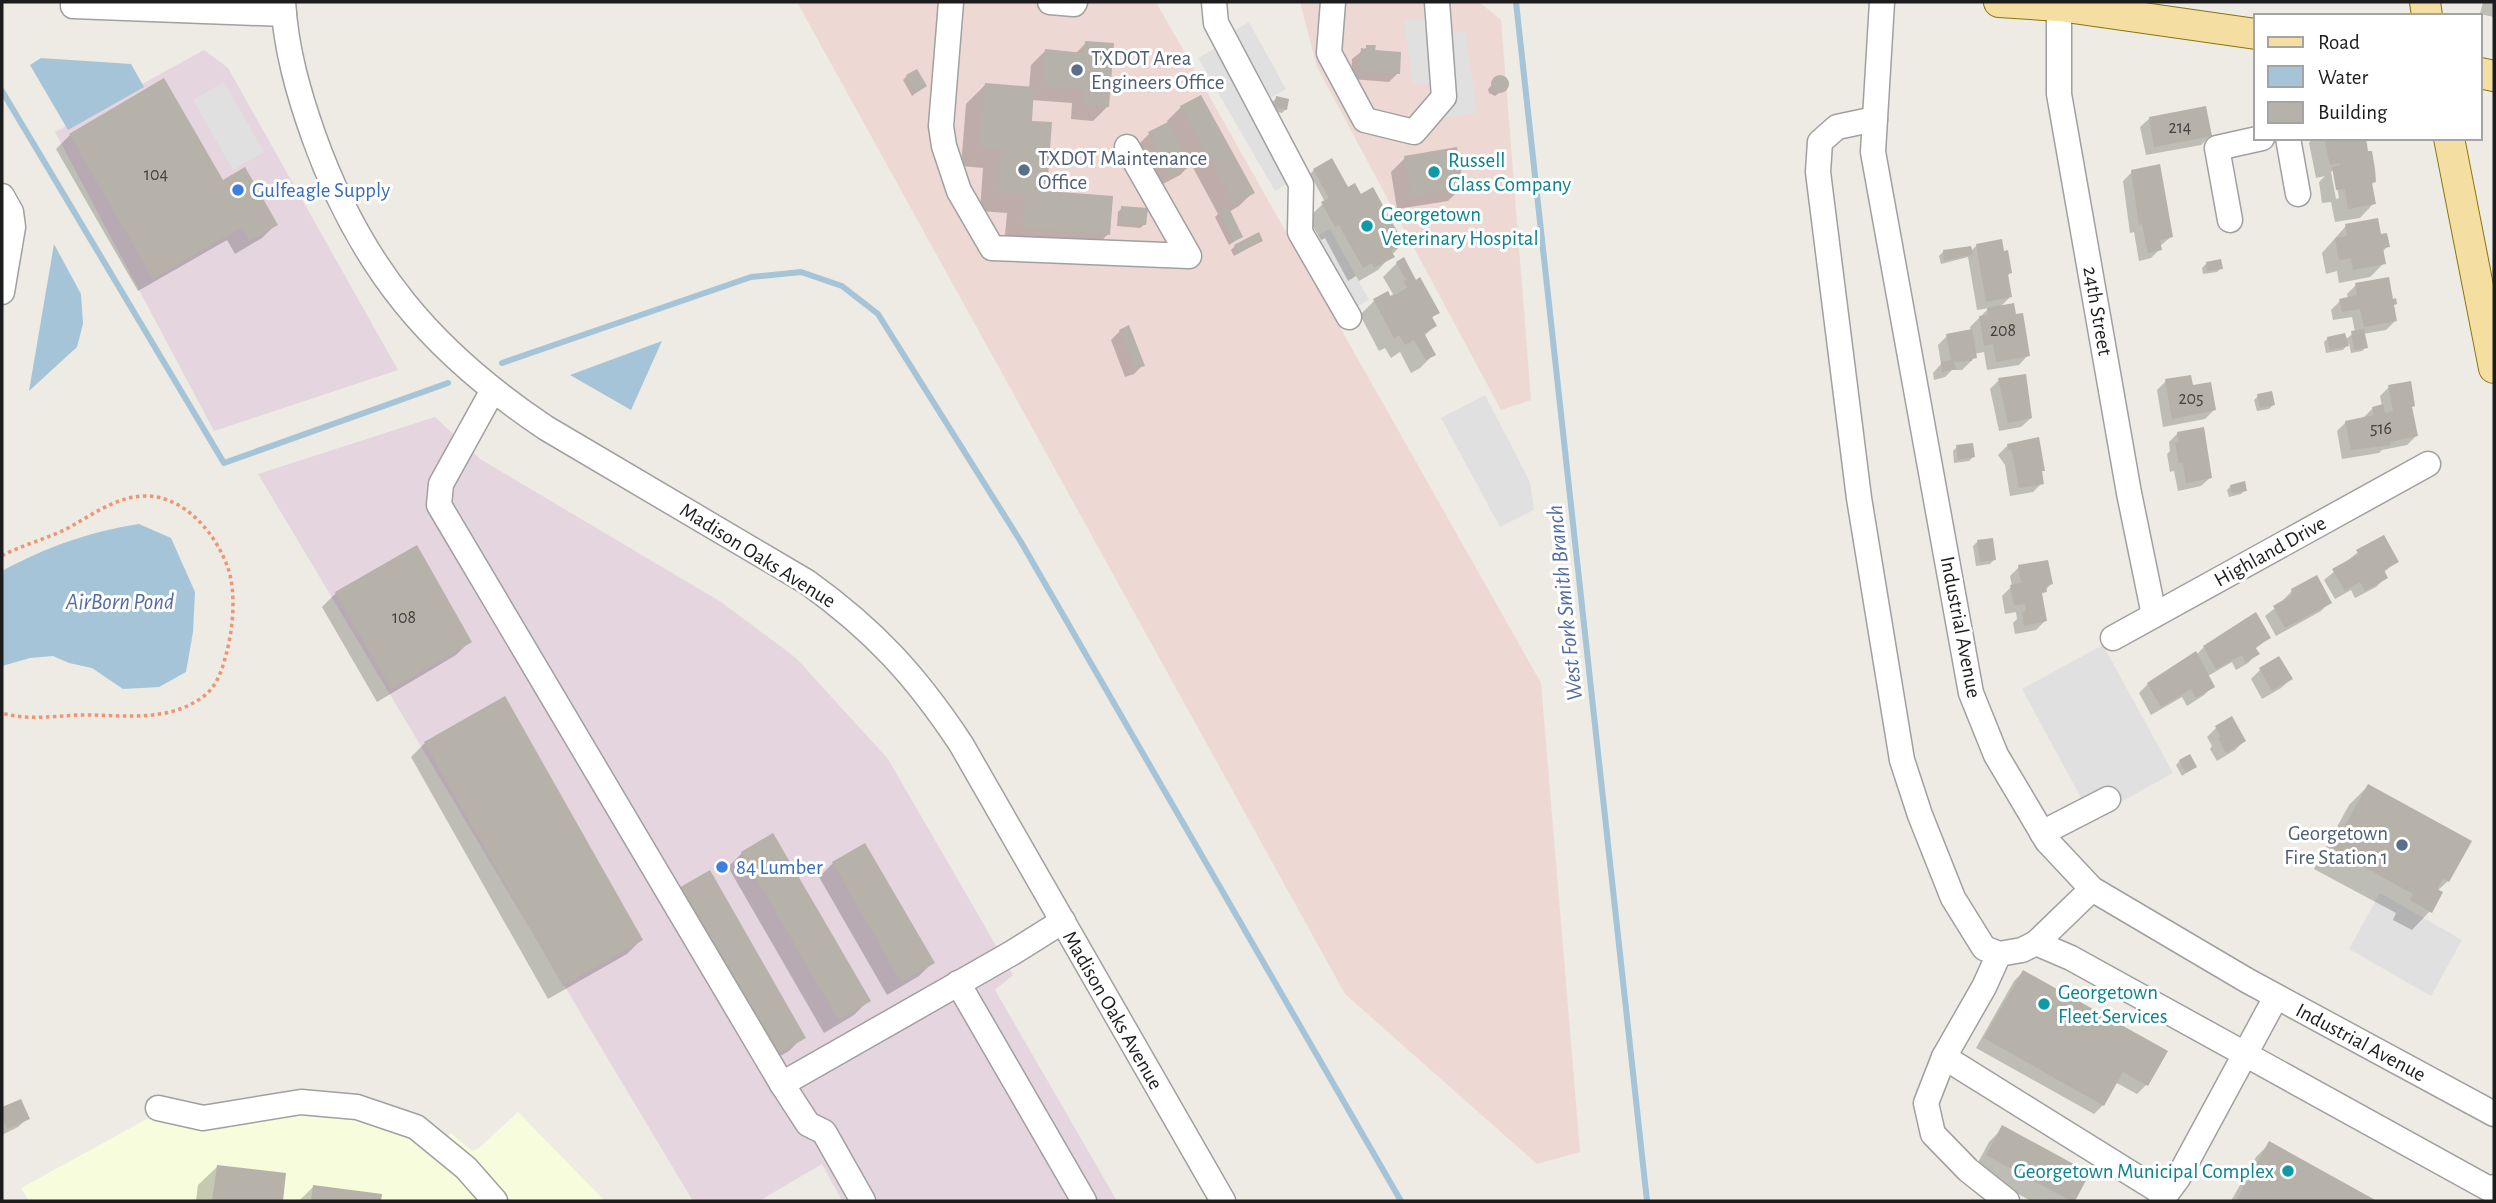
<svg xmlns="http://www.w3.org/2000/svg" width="2496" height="1203" font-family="'Alegreya Sans',sans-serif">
	<rect width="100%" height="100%" fill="#edebe3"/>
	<!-- commercial -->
	<g fill="#edd8d3">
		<path d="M797 2H1156L1541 683 1580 1152 1537 1164 1345 994Z"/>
		<path d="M1300 2H1479L1501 20 1531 400 1501 410 1317 67Z"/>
	</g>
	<!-- industrial -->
	<g fill="#e5d5df">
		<path d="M204 50 228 68 398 370 214 431 55 132Z"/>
		<path d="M435 417 480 459 721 602 796 658 888 759 1013 975 995 990 1117 1201H842L822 1164 759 1201H693L258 474Z"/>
	</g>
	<!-- education -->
	<path fill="#f7fcdc" d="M518 1112 605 1201H29L21 1188 147 1119 184 1127 219 1130 283 1113 371 1119 434 1149 451 1133 472 1151 479 1148Z"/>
	<!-- parking -->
	<g fill="#e0e0e0">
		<path d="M1427 18 1430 37 1465 31 1477 113 1443 118 1438 81 1413 84 1404 21Z"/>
		<path d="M1249 22 1286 89 1266 100 1306 173 1275 191 1198 58 1223 44 1220 39Z"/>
		<path d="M224 82 264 152 233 170 193 100Z"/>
		<path d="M1330 229 1369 300 1356 307 1317 236Z"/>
		<path d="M1485 395 1530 482 1534 510 1500 527 1441 418Z"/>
		<path d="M2103 645 2173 773 2092 818 2022 689Z"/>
		<path d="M2380 893 2462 940 2431 996 2349 949Z"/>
	</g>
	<!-- water -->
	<g fill="#a6c4d7">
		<path d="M41 58 131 64 144 87 68 130 30 65Z"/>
		<path d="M54 244 81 294 83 324 77 347 29 391Z"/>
		<path d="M662 341 631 410 570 375Z"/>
		<path d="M139 524 171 538 195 592 193 632 186 672 159 687 123 689 92 668 69 663 53 656 30 658 2 666V571C46 547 89 532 139 524Z"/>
	</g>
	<!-- shadow -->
	<g fill="#0003" fill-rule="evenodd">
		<path d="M2483 2H2494V17L2480 14Z"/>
		<path d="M1086 43 1107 107 1093 121 1071 119 1072 103 1032 100 1030 123 1045 193 1108 234 1090 253 1004 246 1007 213 980 211 983 168 961 166 966 104 985 85 1029 89 1031 65 1045 51 1075 54Z"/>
		<path d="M1367 47 1398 73 1389 82 1351 79 1352 59Z"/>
		<path d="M907 76 925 86 912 96 903 80Z"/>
		<path d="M1499 77 1504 78 1507 84 1506 88 1495 96 1489 93 1488 89Z"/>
		<path d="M1277 98 1286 109 1282 113 1271 111 1272 102Z"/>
		<path d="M1181 107 1253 192 1239 206 1229 212 1241 237 1229 245 1215 217 1218 214 1191 164 1180 175 1161 185 1140 143 1149 134 1168 123 1167 121Z"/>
		<path d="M2150 118 2210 136 2201 145 2146 155 2140 127Z"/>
		<path d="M70 135 222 182 276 224 262 238 235 254 227 240 138 291 56 149Z"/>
		<path d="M2313 138H2364L2374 182 2371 185 2374 203 2360 218 2335 222 2331 202 2322 203 2319 182 2325 176 2316 178 2309 143ZM2334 169 2339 198 2336 199 2331 172Z"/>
		<path d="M1405 158 1462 187 1448 201 1397 209 1391 172Z"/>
		<path d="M1314 170 1360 196 1402 244 1378 270 1359 281 1356 276 1348 281 1325 238 1321 240 1308 218 1325 202 1310 174Z"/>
		<path d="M2132 172 2172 236 2160 246V249L2151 258 2139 261 2134 232 2130 233 2123 181Z"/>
		<path d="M1122 208 1145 224 1140 228 1117 226 1118 212Z"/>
		<path d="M2346 226 2379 236 2388 246 2382 252 2384 263 2370 277 2339 283 2337 271 2326 274 2322 253Z"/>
		<path d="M1261 241 1234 256 1231 250 1235 246Z"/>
		<path d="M1977 245 2010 273 2007 276 2010 297 2000 307 2028 355 2019 365 1987 370 1984 352 1974 354 1975 357 1962 370H1952L1945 377 1934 380 1933 373 1941 364 1938 345 1947 336 1971 331 1970 327 1989 308 1977 310 1968 257 1941 264 1939 256 1943 252H1970Z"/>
		<path d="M1397 263 1416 282 1437 312 1431 319 1435 326 1424 336 1434 354 1420 368 1411 373 1400 352 1391 358 1385 348 1379 351 1360 315 1374 301 1387 293 1389 297 1393 294 1383 277Z"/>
		<path d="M2206 264 2221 268 2217 272 2203 274 2202 268Z"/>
		<path d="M2356 285 2393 306 2395 321 2386 330 2363 334 2366 347 2362 351 2351 353 2349 343 2343 350 2326 353 2324 342 2328 338 2345 340 2355 332 2352 317 2333 320 2331 310 2340 301 2348 299 2347 294Z"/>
		<path d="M1120 331 1143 365 1134 374 1125 377 1111 340Z"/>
		<path d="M1999 380 2031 418 2021 427 1999 431 1990 389Z"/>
		<path d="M2166 381 2192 387 2214 410 2205 419 2163 427 2157 390Z"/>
		<path d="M2389 387 2414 405 2410 409 2416 436 2407 445 2382 450 2379 453 2342 459 2337 431 2346 422 2364 417 2373 408 2382 406 2380 396Z"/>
		<path d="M2258 396 2273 405 2269 409 2257 411 2254 400Z"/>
		<path d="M2178 433 2211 477 2201 486 2178 491 2174 471 2170 472 2167 454 2170 451 2169 442Z"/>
		<path d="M2007 446 2040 472 2042 483 2033 492 2010 496 2005 465 1998 455Z"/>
		<path d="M1957 447 1973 457 1969 461 1954 463 1953 451Z"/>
		<path d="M2231 486 2245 490 2241 494 2229 497 2227 490Z"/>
		<path d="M1977 542 1994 560 1990 564 1976 566 1973 546Z"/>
		<path d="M2358 552 2397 561 2383 573 2385 578 2376 587 2355 598 2351 590 2335 599 2324 580Z"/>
		<path d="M2019 567 2051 584 2040 596 2045 621 2036 630 2015 634 2013 623 2017 619 2016 612 2005 614 2002 596 2012 586 2010 576Z"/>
		<path d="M2292 591 2330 602 2321 611 2276 636 2265 616 2283 602V600Z"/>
		<path d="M336 593 470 641 456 655 377 702 322 607Z"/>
		<path d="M2269 638 2255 649 2257 654 2248 663 2236 670 2232 662 2208 676 2213 686 2204 695 2187 706 2182 697 2151 715 2139 693 2148 684 2196 655 2204 647Z"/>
		<path d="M2279 659 2291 679 2281 688 2262 699 2251 679 2260 670Z"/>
		<path d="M2216 728 2244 741 2235 750 2217 761 2210 749 2212 746 2207 737Z"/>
		<path d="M425 743 641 940 627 954 548 999 411 757Z"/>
		<path d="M2180 761 2195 767 2182 776 2176 765Z"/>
		<path d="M2368 786 2448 881 2437 891 2430 911 2412 930 2393 920 2396 913 2314 869 2349 805Z"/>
		<path d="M742 853 868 1001 854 1015 824 1033 728 867Z"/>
		<path d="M833 863 933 962 919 976 887 995 819 877Z"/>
		<path d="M664 904 803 1037 789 1051 758 1069Z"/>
		<path d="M2023 972 2165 1051 2146 1085 2137 1094 2115 1082 2103 1105 2094 1114 1976 1048 2014 981Z"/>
		<path d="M20 1101 28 1118 18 1127 2 1135V1109Z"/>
		<path d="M2003 1128 2088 1174 2073 1201H2031L1974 1170 1989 1142Z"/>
		<path d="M2270 1143 2374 1201H2231L2256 1157Z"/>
		<path d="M217 1167 284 1174 281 1201H196L198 1185Z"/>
		<path d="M314 1186 380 1195 379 1201H299Z"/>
	</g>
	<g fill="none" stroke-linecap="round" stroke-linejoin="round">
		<!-- stream -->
		<g stroke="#a6c4d7" stroke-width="6">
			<path d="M1516 2 1647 1201"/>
			<path d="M2 91 224 463 448 383"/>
			<path d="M502 363 751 277 801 272 842 286 878 314 1021 542 1401 1201"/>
		</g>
	</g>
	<!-- building -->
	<g fill="#b6b1a9">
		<path d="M1085 41 1114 43 1109 107 1084 105 1085 90 1041 86 1045 49 1084 53Z"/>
		<path d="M1366 45H1376L1375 50 1401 52 1400 74 1359 71 1361 48 1366 49Z"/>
		<path d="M917 69 927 86 916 93 906 75Z"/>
		<circle cx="1500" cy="84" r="9"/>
		<path d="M164 78 223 180 245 167 278 225 249 241 242 227 153 279 69 134Z"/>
		<path d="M985 83 1034 87 1032 121 1052 122 1047 191 1113 196 1110 235 1022 228 1025 195 998 193 1001 150 979 148Z"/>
		<path d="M1201 95 1255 193 1234 204 1180 106Z"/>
		<path d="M1276 96 1289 99 1287 110 1274 107Z"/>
		<path d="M2206 106 2212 136 2154 147 2149 117Z"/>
		<path d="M1168 122 1191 166 1171 177 1148 132Z"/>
		<path d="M2324 138H2366L2368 151H2372L2375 169 2376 182 2372 183 2376 204 2348 209 2345 189 2336 190 2332 167 2340 165V163L2330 165Z"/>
		<path d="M1457 147 1464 188 1411 196 1404 156Z"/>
		<path d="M1332 158 1348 187 1355 183 1361 194 1373 187 1404 244 1391 251 1395 257 1374 268 1371 263 1363 268 1339 225 1335 227 1321 202 1329 198 1313 169Z"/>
		<path d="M2160 164 2173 237 2160 240 2162 250 2148 253 2142 224 2139 225 2131 170Z"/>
		<path d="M1121 206 1148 208 1146 225 1120 223Z"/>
		<path d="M1228 206 1243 237 1233 242 1218 211Z"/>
		<path d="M2378 218 2381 234 2387 233 2390 247 2383 248 2386 264 2353 270 2351 258 2339 260 2335 238 2347 236 2345 224Z"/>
		<path d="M1259 232 1263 241 1238 253 1234 245Z"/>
		<path d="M2002 239 2004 251 2008 250 2012 273 2008 274 2012 297 1986 302 1976 244Z"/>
		<path d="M1971 246 1973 254 1944 261 1943 250Z"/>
		<path d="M1404 257 1416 280 1420 277 1440 313 1432 317 1437 326 1424 333 1436 355 1426 360 1414 340 1405 345 1399 335 1394 338 1373 299 1388 291 1391 297 1407 288 1403 281 1406 280 1396 262Z"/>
		<path d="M2221 259 2223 269 2207 271 2206 262Z"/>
		<path d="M2389 277 2393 299 2396 298 2397 304 2394 305 2397 321 2364 327 2360 309 2342 312 2339 299 2357 295 2355 283Z"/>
		<path d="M2014 303 2016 314 2023 313 2030 356 1996 362 1993 344 1984 346 1979 316 1988 315 1987 308Z"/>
		<path d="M1129 325 1145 366 1134 369 1119 330Z"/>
		<path d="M1972 329 1977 358 1972 359V361L1954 362 1956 369 1942 372 1941 362 1951 360 1946 334Z"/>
		<path d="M2364 329 2368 348 2354 350 2351 331Z"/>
		<path d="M2345 333 2349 346 2330 350 2327 337Z"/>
		<path d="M2026 374 2032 418 2008 423 1998 378Z"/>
		<path d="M2191 375 2193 385 2211 382 2216 410 2172 419 2165 379Z"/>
		<path d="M2411 381 2415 406 2412 407 2418 436 2390 442V445L2351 450 2345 421 2374 415 2372 407 2383 404 2385 413 2393 411 2388 385Z"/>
		<path d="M2272 391 2275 405 2260 408 2257 394Z"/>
		<path d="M2204 427 2212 478 2186 483 2183 463H2179L2175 443 2179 442 2177 432Z"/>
		<path d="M2039 437 2045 471H2042L2044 484 2019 488 2013 455 2011 450H2008L2007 444Z"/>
		<path d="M1973 443 1975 457 1958 460 1956 445Z"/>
		<path d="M2245 481 2247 491 2232 494 2230 485Z"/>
		<path d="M2384 535 2399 562 2384 570 2388 578 2365 591 2360 582 2345 591 2332 569 2359 554 2356 550Z"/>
		<path d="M1993 538 1996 560 1980 562 1977 540Z"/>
		<path d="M417 545 472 642 391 689 335 592Z"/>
		<path d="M2048 560 2053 584 2046 586 2047 592 2042 593 2047 621 2024 626 2022 612 2026 611 2025 604 2014 605 2010 585 2021 583 2018 565Z"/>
		<path d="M2317 575 2332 603 2285 628 2273 606 2292 595 2291 589Z"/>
		<path d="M2256 612 2271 638 2255 647 2260 654 2246 662 2242 655 2216 669 2203 646Z"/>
		<path d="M2196 651 2215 687 2196 698 2191 689 2161 707 2147 683Z"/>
		<path d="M2279 656 2293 679 2272 691 2259 668Z"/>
		<path d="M505 696 643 940 563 986 424 742Z"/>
		<path d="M2232 716 2246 741 2226 753 2218 738 2221 737 2215 726Z"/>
		<path d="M2190 754 2197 767 2186 773 2179 760Z"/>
		<path d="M2368 784 2472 841 2449 882 2443 878 2437 889 2443 892 2432 913 2410 900 2413 894 2332 849Z"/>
		<path d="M773 833 871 1001 838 1020 741 852Z"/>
		<path d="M865 843 935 963 901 982 832 862Z"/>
		<path d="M710 870 806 1038 772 1057 677 889Z"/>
		<path d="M2023 970 2168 1051 2148 1086 2123 1072 2104 1106 1984 1038Z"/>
		<path d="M21 1099 30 1119 7 1129 2 1117V1107Z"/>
		<path d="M2002 1125 2090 1173 2075 1201H2071L1986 1155Z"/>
		<path d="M2269 1141 2377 1201H2236Z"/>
		<path d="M217 1165 286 1173 283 1201H212Z"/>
		<path d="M313 1185 382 1194 381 1201H311Z"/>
	</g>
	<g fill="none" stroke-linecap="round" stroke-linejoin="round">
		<!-- minor casing -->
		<g stroke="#a0a0a0" stroke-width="27">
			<g id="minor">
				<path d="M283 2C286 49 298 92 314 137 361 268 431 351 546 428L807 582C874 630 916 676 961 744L1223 1201"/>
				<path d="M951 2 941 126 944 146 959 191 992 248 1189 256 1127 147"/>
				<path d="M1050 2 1074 4 1075 2"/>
				<path d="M1214 2 1216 23 1301 184 1300 232 1349 317"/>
				<path d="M1333 2 1329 53 1365 120 1414 132 1444 97 1437 2"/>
				<path d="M1882 2 1873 152 1971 693 1996 755 2047 841 2092 889 2248 981 2494 1114"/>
				<path d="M73 6 284 14"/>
				<path d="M2059 6V94L2129 493 2154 615"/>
				<path d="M1875 119 1837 127 1820 142 1818 172 1859 498 1902 760 1920 815 1953 898 1984 948 1999 954 2022 950 2036 943"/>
				<path d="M2288 138 2298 194"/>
				<path d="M2 196 11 212 13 227 2 292"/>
				<path d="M2230 220 2217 148 2262 138"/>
				<path d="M493 390 441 484 439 505 782 1084 1012 953 1063 921"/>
				<path d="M2113 638 2428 464"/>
				<path d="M2042 833 2108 799"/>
				<path d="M2092 889 2036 943 2071 958 2493 1191 2494 1187"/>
				<path d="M1999 954 1984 987 1944 1057 1926 1103 1933 1134 1968 1170 2007 1201"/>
				<path d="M958 983 1084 1201"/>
				<path d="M1944 1057 2164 1194"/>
				<path d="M782 1084 808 1124 824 1132 863 1201"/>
				<path d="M158 1108 203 1118 301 1102 357 1107 416 1127 466 1168 495 1201"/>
				<path d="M2161 1201 2178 1178 2276 997"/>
			</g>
		</g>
		<!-- major casing -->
		<g stroke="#88750c" stroke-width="32">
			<g id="major">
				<path d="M1999 2 2059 6 2256 34"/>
				<path d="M2425 2 2427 16"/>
				<path d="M2480 73 2494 76"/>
				<path d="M2449 138 2494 368"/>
			</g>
		</g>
		<!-- path -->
		<path stroke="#ee9573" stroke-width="3.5" stroke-dasharray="3.5 3.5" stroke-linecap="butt" d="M2 556C23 544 48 539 70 527 93 514 115 498 142 496 184 494 217 534 229 571 236 597 233 629 226 655 222 670 217 686 204 696 172 721 129 716 91 715 61 714 32 722 2 713"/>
		<!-- minor -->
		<use href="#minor" stroke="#fff" stroke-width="24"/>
		<!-- major -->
		<use href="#major" stroke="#f4dea1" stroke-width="30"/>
	</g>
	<!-- markers -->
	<g fill="#5c6f8a" stroke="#fff" stroke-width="2.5">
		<circle cx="1077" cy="70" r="7"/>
		<circle cx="1024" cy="170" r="7"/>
		<circle cx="2402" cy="845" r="7"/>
	</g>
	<g fill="#0f9aa8" stroke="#fff" stroke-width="2.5">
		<circle cx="1434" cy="172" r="7"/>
		<circle cx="1367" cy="226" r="7"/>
		<circle cx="2044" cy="1004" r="7"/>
		<circle cx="2288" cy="1171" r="7"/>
	</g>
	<g fill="#3f7fe0" stroke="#fff" stroke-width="2.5">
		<circle cx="238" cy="190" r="7"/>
		<circle cx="722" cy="867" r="7"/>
	</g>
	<g text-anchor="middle" stroke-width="6" stroke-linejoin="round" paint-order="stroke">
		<!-- number labels -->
		<g font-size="18" fill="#42413f">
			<text x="2180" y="133">214</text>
			<text x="156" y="180">104</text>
			<text x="2003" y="336">208</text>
			<text x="2191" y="404">205</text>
			<text x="2381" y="434">516</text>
			<text x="404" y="623">108</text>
		</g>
		<!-- service labels -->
		<g font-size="21" fill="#4e5e75" stroke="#fff" text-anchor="start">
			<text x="1091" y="65">TXDOT Area<tspan x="1091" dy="24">Engineers Office</tspan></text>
			<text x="1038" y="165">TXDOT Maintenance<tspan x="1038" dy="24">Office</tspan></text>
			<text x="2388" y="840" text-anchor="end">Georgetown<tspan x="2388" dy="24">Fire Station 1</tspan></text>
		</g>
		<!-- culture labels -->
		<g font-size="21" fill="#0d838f" stroke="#fff" text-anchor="start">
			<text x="1448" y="167">Russell<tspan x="1448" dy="24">Glass Company</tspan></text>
			<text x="1381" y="221">Georgetown<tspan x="1381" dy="24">Veterinary Hospital</tspan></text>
			<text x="2058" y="999">Georgetown<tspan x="2058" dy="24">Fleet Services</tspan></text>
			<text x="2274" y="1178" text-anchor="end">Georgetown Municipal Complex</text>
		</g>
		<!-- shop labels -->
		<g font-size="21" fill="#366cbe" stroke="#fff" text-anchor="start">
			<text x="252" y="197">Gulfeagle Supply</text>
			<text x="736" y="874">84 Lumber</text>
		</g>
		<!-- street labels -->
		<g font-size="21" fill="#1c1c1c" stroke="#fff">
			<text transform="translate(2098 311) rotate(80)" y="7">24th Street</text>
			<text transform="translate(2270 551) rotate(-29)" y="7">Highland Drive</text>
			<text transform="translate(758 555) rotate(32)" y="7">Madison Oaks Avenue</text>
			<text transform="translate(1961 627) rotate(79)" y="7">Industrial Avenue</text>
			<text transform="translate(1113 1010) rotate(60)" y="7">Madison Oaks Avenue</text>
			<text transform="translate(2361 1042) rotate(28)" y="7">Industrial Avenue</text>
		</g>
		<!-- water labels -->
		<g font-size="23" font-style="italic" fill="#516ca3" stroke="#fff">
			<text x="120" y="609">AirBorn Pond</text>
			<text transform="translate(1564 603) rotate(-96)" y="8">West Fork Smith Branch</text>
		</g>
	</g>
	<!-- border -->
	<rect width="2496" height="1203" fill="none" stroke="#1c1c1c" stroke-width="7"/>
	<!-- legend -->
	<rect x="2254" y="14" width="228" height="126" fill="#ffffff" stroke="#a4a4a4" stroke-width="2"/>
	<rect x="2268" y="37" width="35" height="10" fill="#f4dea1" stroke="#a4a4a4" stroke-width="2"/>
	<text x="2318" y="49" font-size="21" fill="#1c1c1c">Road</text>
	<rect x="2268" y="66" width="35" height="21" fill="#a6c4d7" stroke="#a4a4a4" stroke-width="2"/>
	<text x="2318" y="84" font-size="21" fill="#1c1c1c">Water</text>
	<rect x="2268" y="102" width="35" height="21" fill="#b6b1a9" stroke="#a4a4a4" stroke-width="2"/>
	<text x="2318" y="119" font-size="21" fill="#1c1c1c">Building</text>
</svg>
